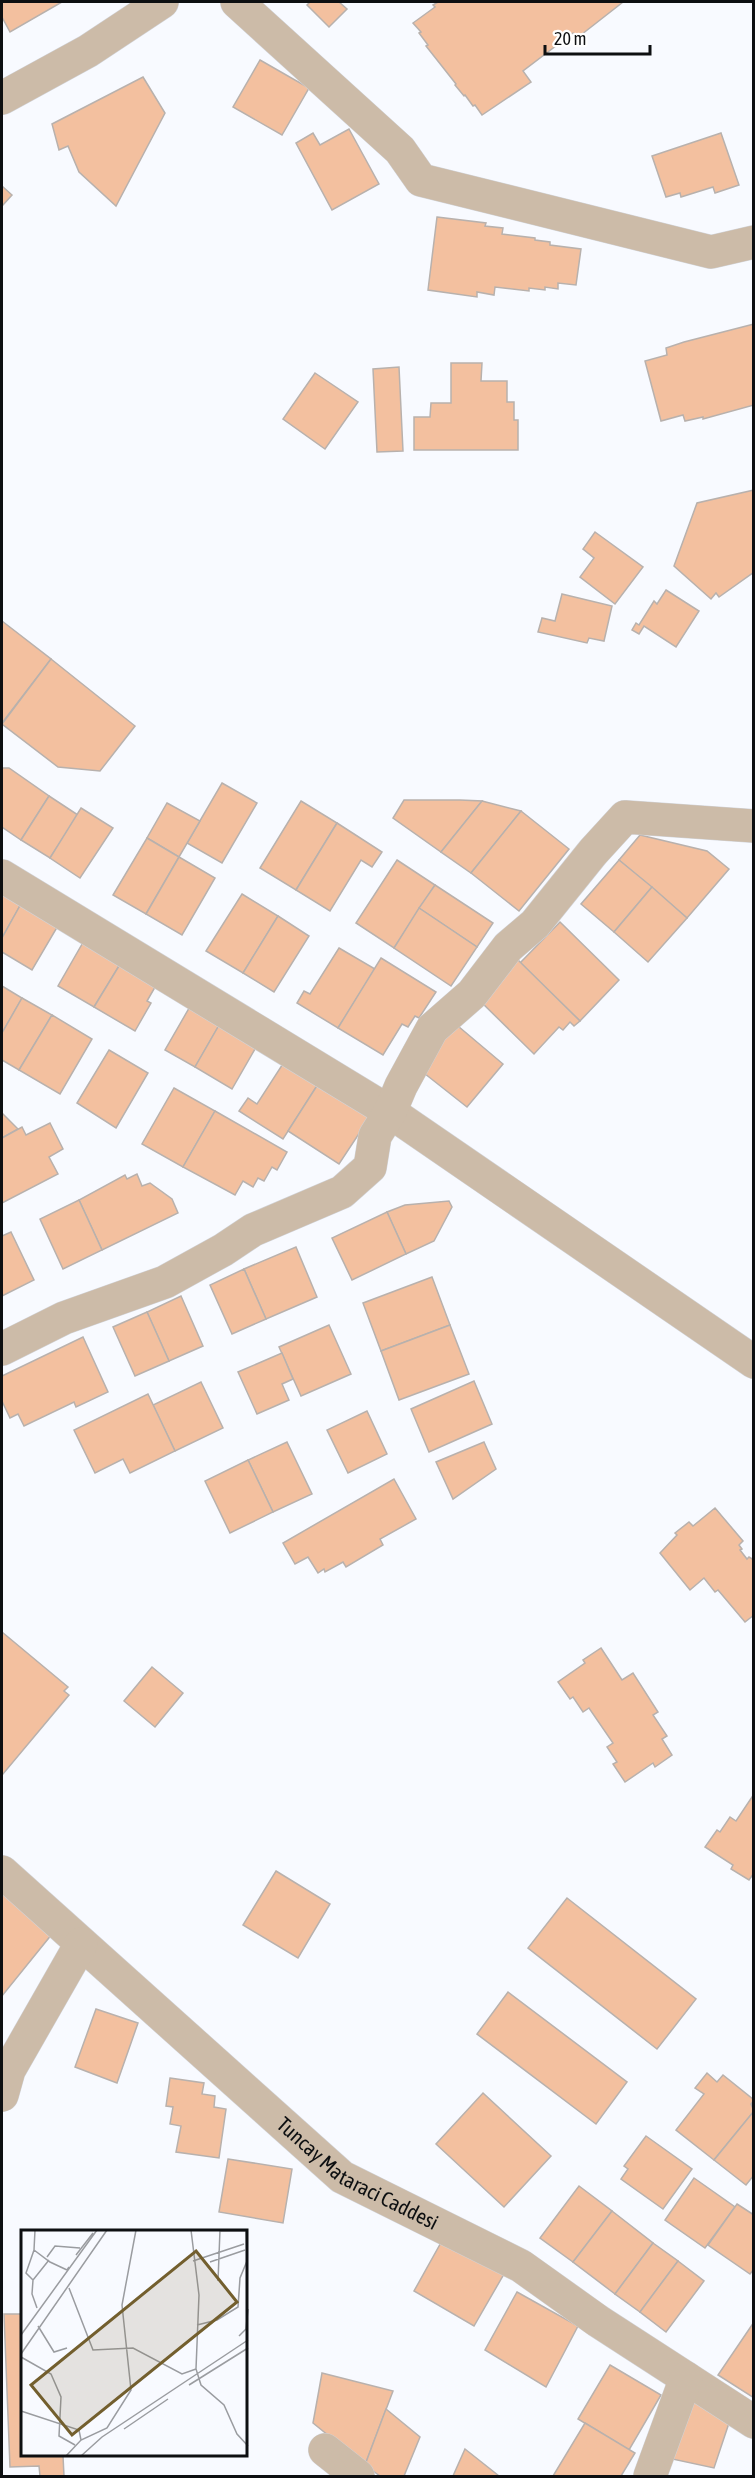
<svg xmlns="http://www.w3.org/2000/svg" width="755" height="2478" font-family="'Asap Condensed',sans-serif">
	<rect width="100%" height="100%" fill="#f8faff"/>
	<!-- building -->
	<g fill="#f3c09f" stroke="#b8b1ad" stroke-width="1.5">
		<path d="M2 2H62L10 32 2 17Z"/>
		<path d="M310 2H339L347 9 329 27 307 5Z"/>
		<path d="M438 2H623L577 38 573 33 523 71 531 82 482 115 475 105 473 106 465 95 464 96 455 85 456 84 426 46 428 45 419 33 421 32 413 23 435 7 433 5Z"/>
		<path d="M260 60 309 88 282 135 233 107Z"/>
		<path d="M143 77 165 113 116 206 79 172 68 146 59 150 52 124Z"/>
		<path d="M349 129 379 184 332 210 296 143 313 133 320 145Z"/>
		<path d="M721 133 739 185 715 193 713 187 681 197 680 193 666 197 652 156Z"/>
		<path d="M2 186 12 195 2 206Z"/>
		<path d="M437 217 486 223 485 226 503 228 502 234 535 238V240L550 242V245L581 249 576 285 558 283V289L545 287V290L529 288V291L495 287 494 295 477 292V297L428 290Z"/>
		<path d="M754 324V405L703 419V417L685 421 683 415 661 421 645 361 667 355 666 348 684 342Z"/>
		<path d="M451 363H482L481 381H507V402H514V420H518V450H414V417H430L431 403H451Z"/>
		<path d="M399 367 403 451 377 452 373 369Z"/>
		<path d="M315 373 358 402 325 449 283 419Z"/>
		<path d="M754 490V572L719 597 716 593 711 599 674 566 697 503Z"/>
		<path d="M595 532 643 567 615 604 580 577 594 558 583 549Z"/>
		<path d="M666 590 699 611 676 647 644 626 639 634 632 630 636 623 639 625 654 601 657 604Z"/>
		<path d="M562 594 612 606 604 641 589 638 587 643 538 632 542 618 555 621Z"/>
		<path d="M2 621 51 659 2 723Z"/>
		<path d="M51 659 135 726 100 771 58 767 2 724Z"/>
		<path d="M2 768H9L49 796 21 840 2 827Z"/>
		<path d="M222 783 257 803 222 863 187 843Z"/>
		<path d="M49 796 78 815 50 858 21 840Z"/>
		<path d="M404 800H460L482 801 441 852 393 818Z"/>
		<path d="M301 801 337 823 296 890 260 868Z"/>
		<path d="M482 801 521 811 471 873 441 852Z"/>
		<path d="M167 803 200 821 179 857 147 838Z"/>
		<path d="M81 808 113 828 80 878 50 858Z"/>
		<path d="M521 811 569 849 519 911 471 873Z"/>
		<path d="M337 823 382 852 372 867 361 860 330 911 296 890Z"/>
		<path d="M640 835 707 851 729 869 687 918 619 860Z"/>
		<path d="M147 838 179 857 146 914 113 895Z"/>
		<path d="M179 857 215 878 182 935 146 914Z"/>
		<path d="M397 860 435 885 394 948 356 923Z"/>
		<path d="M619 860 652 887 614 932 581 904Z"/>
		<path d="M435 885 493 923 477 947 419 908Z"/>
		<path d="M652 887 687 918 648 962 614 932Z"/>
		<path d="M2 891 22 902 2 938Z"/>
		<path d="M242 894 278 916 243 973 206 951Z"/>
		<path d="M22 902 59 924 32 970 2 952V938Z"/>
		<path d="M419 908 477 947 451 986 394 948Z"/>
		<path d="M278 916 309 936 274 992 243 973Z"/>
		<path d="M560 922 619 980 580 1021 520 963Z"/>
		<path d="M85 939 122 961 94 1007 58 986Z"/>
		<path d="M339 948 375 969 338 1028 297 1003 304 991 310 994Z"/>
		<path d="M381 958 436 992 419 1018 415 1016 408 1027 402 1024 383 1055 338 1028Z"/>
		<path d="M516 958 580 1021 574 1026 570 1022 563 1030 559 1027 534 1054 477 998Z"/>
		<path d="M122 961 158 982 147 1001 151 1003 135 1031 94 1007Z"/>
		<path d="M2 986 22 998 2 1033Z"/>
		<path d="M22 998 52 1015 19 1070 2 1060V1033Z"/>
		<path d="M192 1003 222 1020 195 1067 165 1050Z"/>
		<path d="M52 1015 92 1039 60 1094 19 1070Z"/>
		<path d="M222 1020 259 1042 232 1089 195 1067Z"/>
		<path d="M452 1021 503 1064 467 1107 415 1066Z"/>
		<path d="M109 1050 148 1073 116 1128 77 1103Z"/>
		<path d="M286 1059 320 1081 283 1139 239 1111 248 1098 257 1104Z"/>
		<path d="M320 1081 372 1114 339 1164 288 1131Z"/>
		<path d="M174 1088 215 1111 183 1167 142 1144Z"/>
		<path d="M215 1111 287 1152 277 1170 272 1167 264 1181 258 1178 253 1187 243 1181 235 1195 183 1167Z"/>
		<path d="M2 1113 18 1129 2 1138Z"/>
		<path d="M50 1123 63 1149 49 1157 58 1174 2 1203V1138L22 1127 26 1135Z"/>
		<path d="M137 1174 142 1186 150 1183 172 1199 178 1213 102 1250 79 1200 125 1175 127 1179Z"/>
		<path d="M79 1200 102 1250 63 1269 40 1219Z"/>
		<path d="M449 1201 452 1207 434 1241 406 1254 387 1212 405 1205Z"/>
		<path d="M387 1212 406 1254 352 1280 332 1238Z"/>
		<path d="M11 1232 34 1280 2 1296V1236Z"/>
		<path d="M296 1247 317 1297 266 1319 244 1269Z"/>
		<path d="M244 1269 266 1319 232 1334 210 1285Z"/>
		<path d="M432 1277 450 1325 381 1351 363 1303Z"/>
		<path d="M181 1296 203 1346 169 1361 147 1312Z"/>
		<path d="M147 1312 169 1361 135 1376 113 1327Z"/>
		<path d="M329 1325 351 1374 301 1396 279 1347Z"/>
		<path d="M450 1325 469 1374 399 1400 381 1351Z"/>
		<path d="M83 1337 108 1392 76 1407 74 1402 24 1426 18 1414 10 1418 2 1401V1376Z"/>
		<path d="M282 1353 293 1379 282 1384 289 1400 257 1414 238 1372Z"/>
		<path d="M474 1381 492 1424 429 1452 411 1409Z"/>
		<path d="M201 1382 223 1428 175 1451 153 1405Z"/>
		<path d="M148 1394 175 1451 130 1473 123 1459 95 1473 74 1430Z"/>
		<path d="M367 1411 387 1454 348 1473 327 1430Z"/>
		<path d="M287 1442 312 1494 273 1512 248 1460Z"/>
		<path d="M484 1442 496 1469 453 1499 436 1462Z"/>
		<path d="M248 1460 273 1512 230 1533 205 1481Z"/>
		<path d="M394 1479 416 1519 380 1539 383 1545 346 1567 343 1562 325 1572 324 1569 318 1573 308 1557 295 1564 283 1543Z"/>
		<path d="M715 1508 743 1541 739 1545 742 1549 740 1550 747 1559 749 1557 754 1560V1615L745 1622 718 1590 715 1592 704 1578 690 1590 660 1553 677 1535 675 1533 689 1522 693 1526Z"/>
		<path d="M2 1632 68 1687 64 1691 69 1695 3 1774 2 1772Z"/>
		<path d="M601 1648 622 1680 633 1673 658 1712 653 1715 667 1736 662 1739 672 1755 655 1767 653 1763 625 1782 613 1764 617 1762 607 1747 613 1743 589 1708 583 1712 573 1697 570 1699 558 1682 585 1663 583 1660Z"/>
		<path d="M152 1667 183 1693 155 1727 124 1701Z"/>
		<path d="M754 1794V1873L749 1880 731 1869 733 1865 705 1847 717 1830 720 1832 730 1817 736 1821Z"/>
		<path d="M276 1871 330 1904 298 1958 243 1925Z"/>
		<path d="M2 1893 52 1934 2 1996Z"/>
		<path d="M567 1898 696 1999 657 2049 528 1948Z"/>
		<path d="M508 1992 627 2082 596 2124 477 2034Z"/>
		<path d="M96 2009 138 2023 117 2083 75 2067Z"/>
		<path d="M707 2073 717 2082 723 2075 754 2100 751 2104 754 2111 714 2160 676 2130 704 2094 695 2088Z"/>
		<path d="M170 2078 204 2083 202 2094 215 2096 214 2107 226 2109 219 2158 176 2152 181 2126 170 2124 173 2107 166 2106Z"/>
		<path d="M483 2093 551 2156 504 2207 436 2144Z"/>
		<path d="M754 2111V2175L746 2185 714 2160Z"/>
		<path d="M646 2136 692 2169 663 2209 621 2179 628 2169 624 2166Z"/>
		<path d="M228 2159 292 2169 283 2223 219 2212Z"/>
		<path d="M694 2178 735 2207 705 2248 665 2220Z"/>
		<path d="M579 2186 612 2211 573 2262 540 2238Z"/>
		<path d="M737 2204 754 2215V2269L750 2274 708 2245Z"/>
		<path d="M612 2211 653 2243 615 2294 573 2262Z"/>
		<path d="M443 2239 504 2274 474 2326 414 2291Z"/>
		<path d="M653 2243 678 2261 640 2312 615 2294Z"/>
		<path d="M678 2261 704 2281 666 2332 640 2312Z"/>
		<path d="M517 2292 578 2326 546 2387 485 2350Z"/>
		<path d="M4 2314H22V2456H63L64 2476H40L39 2466 10 2467Z"/>
		<path d="M754 2322V2398L718 2375Z"/>
		<path d="M610 2365 661 2395 629 2450 578 2419Z"/>
		<path d="M322 2373 393 2391 365 2465 313 2423Z"/>
		<path d="M684 2392 731 2417 714 2468 663 2457Z"/>
		<path d="M386 2409 420 2437 404 2476H380L365 2465Z"/>
		<path d="M585 2423 635 2453 621 2476H553Z"/>
		<path d="M465 2449 499 2476H453Z"/>
	</g>
	<g fill="none" stroke-linecap="round" stroke-linejoin="round">
		<!-- street casing -->
		<g stroke="#d2d4d9" stroke-width="34">
			<g id="street">
				<path d="M237 2 400 150 421 180 711 252 754 242"/>
				<path d="M2 98 88 51 162 2"/>
				<path d="M2 876 390 1112 754 1362"/>
				<path d="M2 1349 64 1318 165 1282 223 1250 253 1230 342 1192 370 1167 375 1136 390 1112 401 1086 432 1029 472 994 508 947 535 924 593 852 625 817 754 826"/>
				<path id="s1" d="M2 1872 342 2177 521 2266 598 2321 754 2422"/>
				<path d="M2 2095 9 2070 81 1944"/>
				<path d="M325 2450 358 2476"/>
				<path d="M650 2476 686 2378"/>
			</g>
		</g>
		<!-- street -->
		<use href="#street" stroke="#ccbba8" stroke-width="33"/>
	</g>
	<g text-anchor="middle" stroke-width="6" stroke-linejoin="round" paint-order="stroke">
		<!-- street labels -->
		<g font-size="21" fill="#0d0f11" stroke="#fff">
			<text dy="7" stroke="none"><textPath href="#s1" startOffset="468">Tuncay Mataraci Caddesi</textPath></text>
		</g>
	</g>
	<!-- overview -->
	<g transform="translate(21 2230)">
		<rect width="226" height="226" fill="#f8faff"/>
		<path fill="none" stroke="#9a9ca0" stroke-width="1.5" d="M170 0 178 65 175 139 180 155 203 175 216 204 227 216M199 1H225M13 20 29 32 46 40 48 37M55 25 72 3M26 27 34 16 59 18M172 31 223 14M189 32 224 20M12 50 5 43 13 20 14 0M197 51 199 0M48 58 72 120 112 118 161 144 175 139M16 78 11 64 12 50 28 30M176 95 196 90 217 77 219 48 226 31 225 0M17 96 33 122 46 118M0 105 76 0M218 106 225 99 227 79M0 124 86 0M0 127 30 144 40 167 38 206 54 215M168 155 227 118M0 181 58 200 60 210M103 199 147 169M45 226 60 210 86 198 110 160 101 75 115 0M60 226 81 207 227 110"/>
		<path fill="#735f2e" fill-opacity="0.15" stroke="#735f2e" stroke-width="3" d="M175 21 216 72 51 205 10 155Z"/>
		<rect width="226" height="226" fill="none" stroke="#0d0f11" stroke-width="3"/>
	</g>
	<!-- border -->
	<rect width="755" height="2478" fill="none" stroke="#0d0f11" stroke-width="6"/>
	<!-- scale -->
	<path d="M545 45v9h105v-9" fill="none" stroke="#0d0f11" stroke-width="3"/>
	<text x="554" y="45" font-size="18" fill="#0d0f11" stroke="#ffffff" stroke-width="4.5" paint-order="stroke">20 m</text>
</svg>
